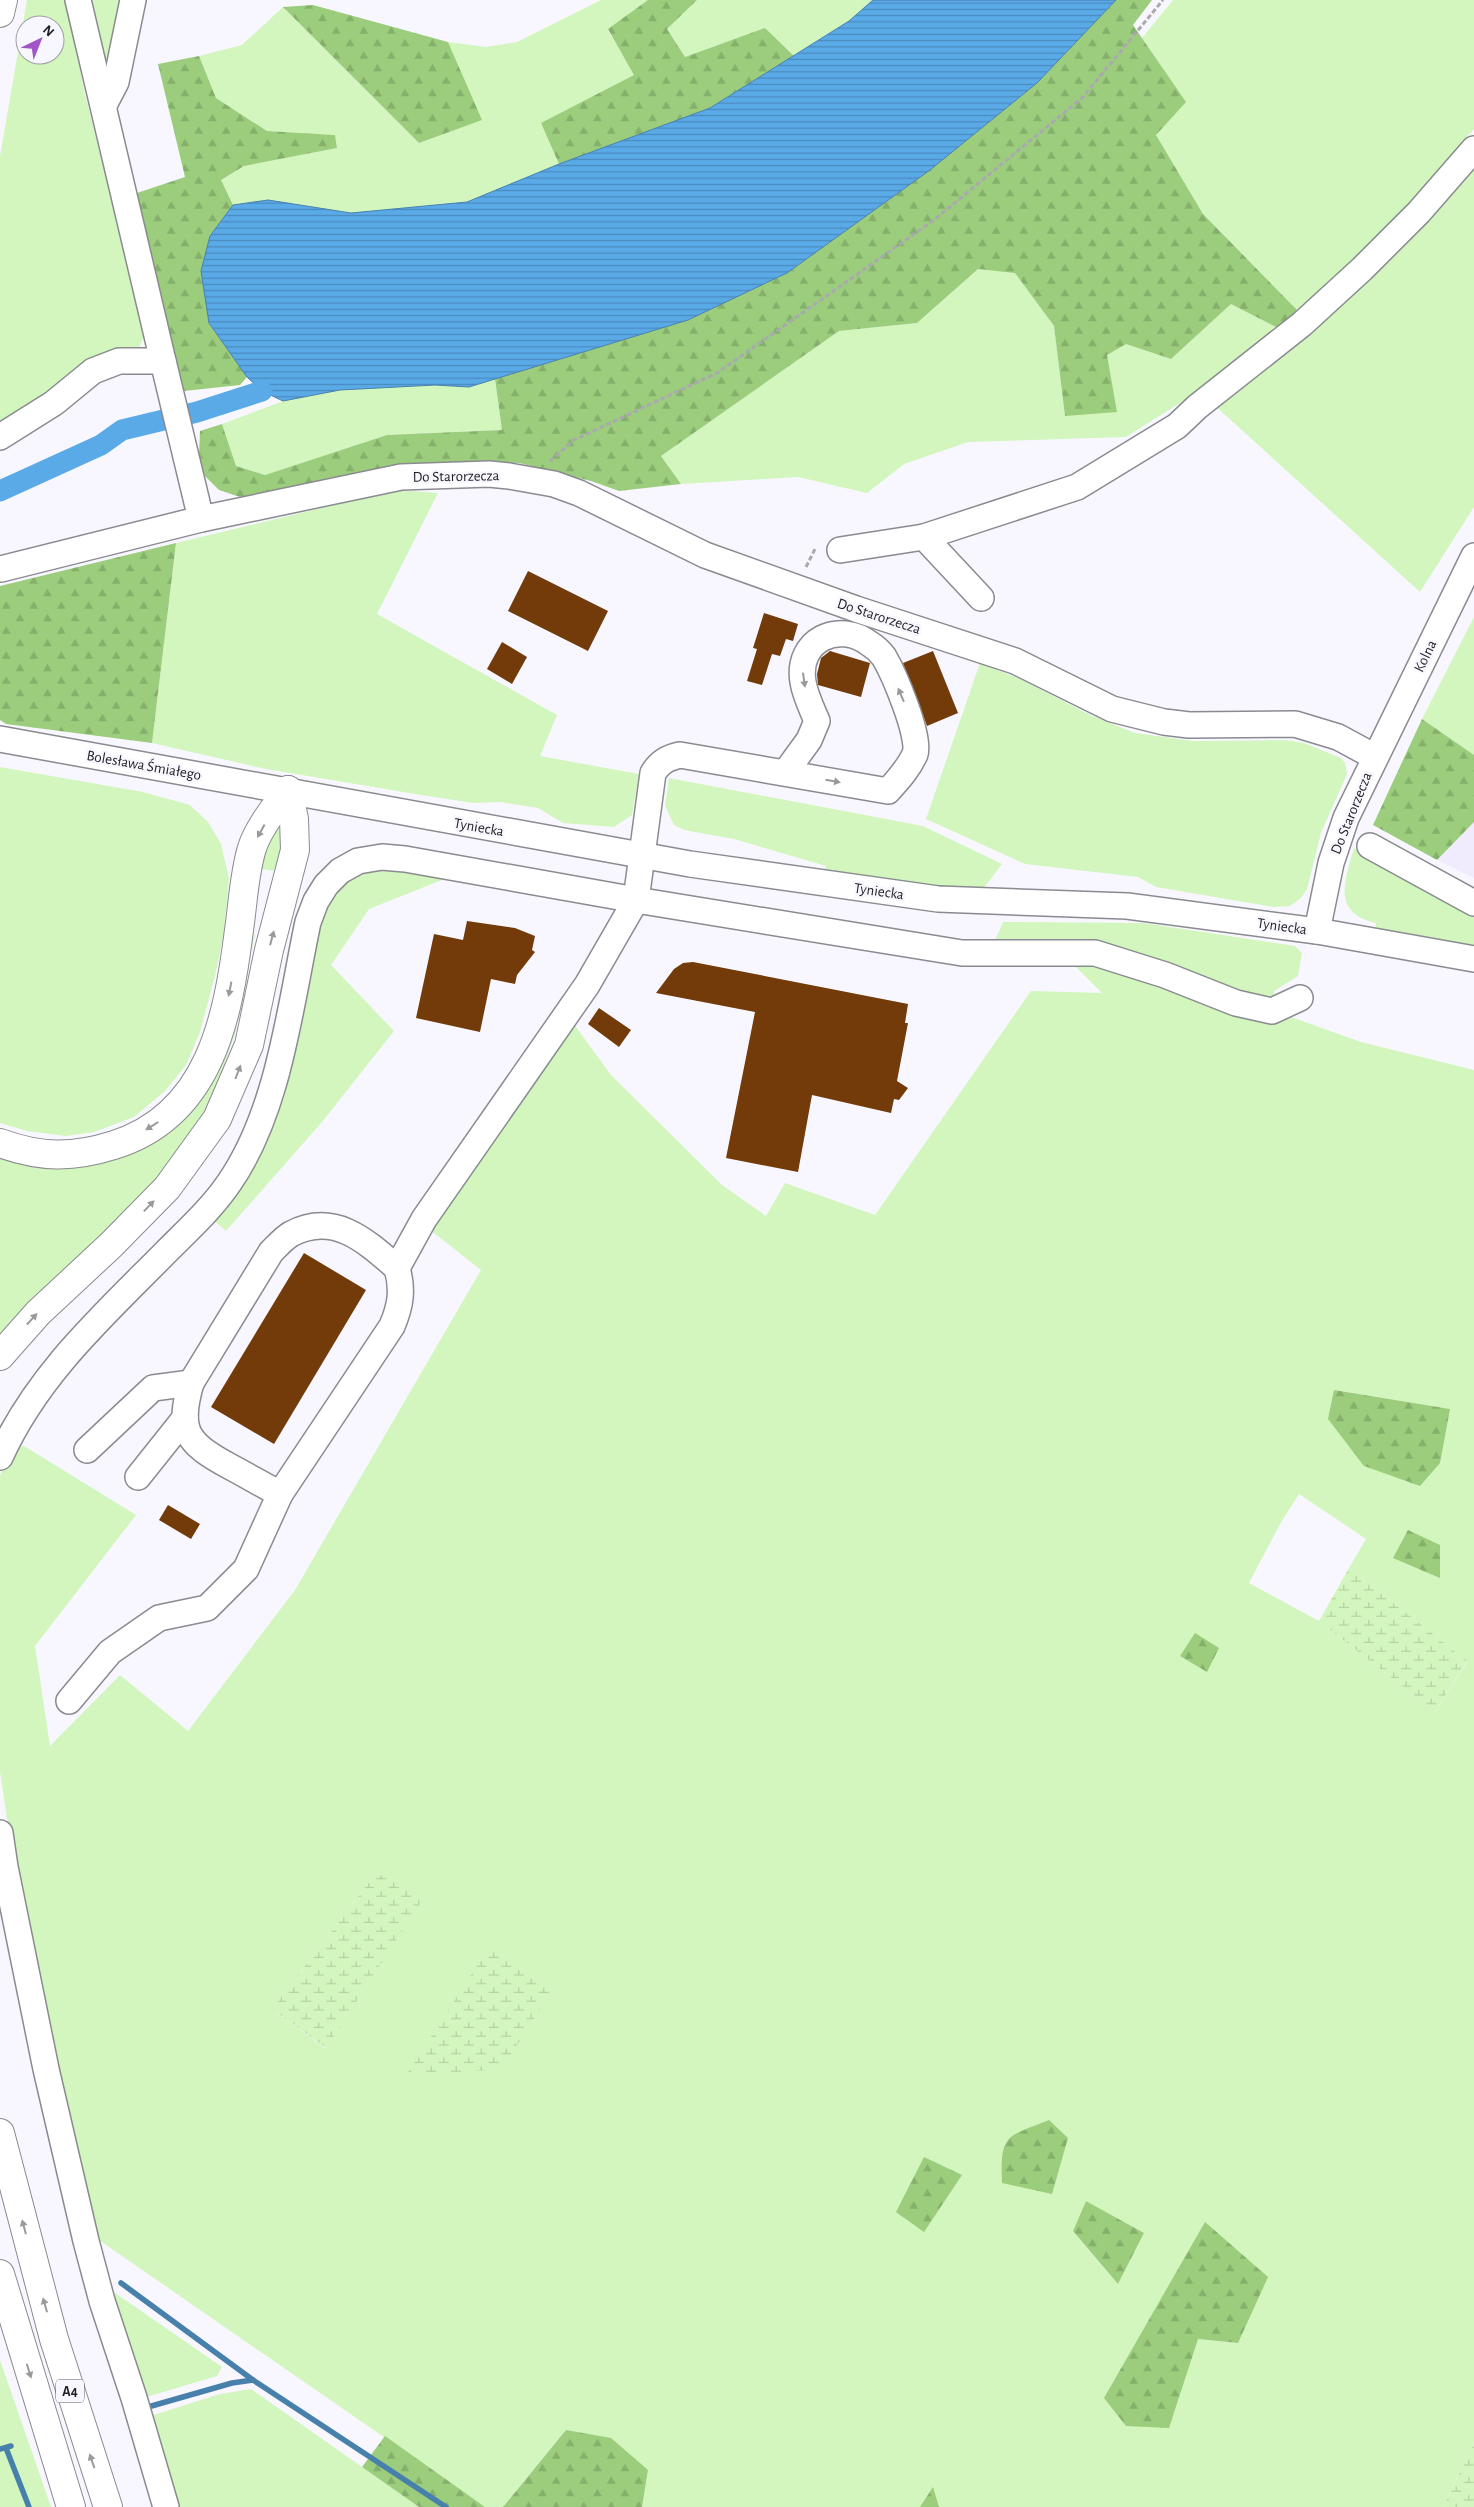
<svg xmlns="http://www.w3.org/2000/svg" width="1474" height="2507" viewBox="0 0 1474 2507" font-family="'Alegreya Sans',sans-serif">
<defs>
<pattern id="forest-firs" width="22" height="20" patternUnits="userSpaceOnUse" patternTransform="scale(1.25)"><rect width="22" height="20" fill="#9bcd7c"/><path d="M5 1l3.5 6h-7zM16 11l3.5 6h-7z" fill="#85b06b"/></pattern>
<pattern id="wetland-marsh" width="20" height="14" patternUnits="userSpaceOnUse" patternTransform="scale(1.25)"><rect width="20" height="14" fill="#d2f6bd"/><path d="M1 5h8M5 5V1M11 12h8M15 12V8" fill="none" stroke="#b4d2a2"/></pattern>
<pattern id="water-rules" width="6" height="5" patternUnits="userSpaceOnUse" patternTransform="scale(1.25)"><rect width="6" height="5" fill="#5aaae8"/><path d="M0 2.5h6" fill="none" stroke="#4a8abc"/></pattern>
</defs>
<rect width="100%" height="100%" fill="#f8f7ff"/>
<path fill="#f0ebfd" d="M1474,822V878L1437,860Z"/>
<g fill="#d2f6bd" fill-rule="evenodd">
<path d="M27,0H66L84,90L145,334L138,350L101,358L65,377L48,393L0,424V156ZM25,25H55V55H25Z"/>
<path d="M88,0H126L108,74Z"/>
<path d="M601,0H648L608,30L635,75L541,123L559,164L467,202L351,213L268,200L233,205L221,180L244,166L337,148L335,135L267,131L216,98L199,56L242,45L283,7L419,143L481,120L448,42L486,47L517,42Z"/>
<path d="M697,0H873L849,21L794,56L765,28L685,57L667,29Z"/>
<path d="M1173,0H1474V129L1355,263L1297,310L1203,214L1156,135L1185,101L1142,38Z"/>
<path d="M1474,170V507L1420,592L1213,404C1268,373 1314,332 1359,288C1400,250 1437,212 1474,170Z"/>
<path d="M978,269L1015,272L1054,326L1065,416L1107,354L1126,344L1171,359L1231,304L1278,328L1202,389L1126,437L968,442L904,464L867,493L798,477L681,484L661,456L839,331L917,323Z"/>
<path d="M495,379L502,430L387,435L265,475L236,466L222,424L283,401L340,390L435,385L469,387Z"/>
<path d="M397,490L438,493L377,614L557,715L540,756L639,774L632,815L614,827L563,823L538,808L500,802L473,803L415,794L266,769L152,743L176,543Z"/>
<path d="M1474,617V755L1422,719Z"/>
<path d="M980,663L1020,679L1092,716L1135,733L1193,741L1285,740L1304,743L1341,758L1345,763L1347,774L1321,833L1307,889L1301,898L1290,906L1273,907L1156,887L1138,877L1025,864L926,819Z"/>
<path d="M0,767L143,792L190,805L208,822L221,844L229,878L224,932L215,976L200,1032L186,1065L165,1091L134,1117L94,1132L66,1136L27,1131L0,1123Z"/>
<path d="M669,778L923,826L1002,864L983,889L910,883L824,871L826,866L734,839L684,830L674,825L665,806Z"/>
<path d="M279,829C289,839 279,858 275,871L261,869C264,857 266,833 279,829Z"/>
<path d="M1354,848L1474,912V946L1376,929V923C1331,913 1345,880 1354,848Z"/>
<path d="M377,865L462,872L369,909L331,965L394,1031L322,1122L226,1231L211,1218L244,1174L317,916L344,877Z"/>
<path d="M1003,922L1143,923L1295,946L1302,953L1298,976L1274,991L1277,1012L1361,1042L1474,1070V2443L1443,2507H642L648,2470L566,2430L503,2507H485L96,2238L90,2203L42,1999L12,1852L0,1772V1476L8,1450L24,1446L136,1515L35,1646L50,1746L120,1675L188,1731L295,1590L481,1270L429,1229L573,1023L611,1075L722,1185L766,1216L785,1183L875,1215L1031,991L1102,993L1064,955L993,945ZM1334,1390L1449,1409L1440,1463ZM1299,1494L1366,1539L1349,1568L1467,1662L1435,1712L1319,1621L1249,1583L1280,1524ZM376,1873L326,2048H325L272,2009ZM1086,2201L1144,2233L1118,2284L1073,2231ZM1205,2222L1238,2343L1198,2339L1187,2368Z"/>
<path d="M255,933L235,1034L208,1109L177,1155L138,1202L80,1254L0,1336V1152L169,1129L247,945Z"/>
<path d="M108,2288L222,2367L217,2376L143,2398Z"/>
<path d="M0,2360L51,2507H0Z"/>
<path d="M251,2389L419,2507H179L147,2417L220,2394Z"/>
</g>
<g fill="url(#forest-firs)">
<path d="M648,0H697L667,29L685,57L765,28L794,56L710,108L559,164L541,123L634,75L608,29Z"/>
<path d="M1116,0H1152L1133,25L1186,102L1156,135L1203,214L1297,310L1278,328L1231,304L1171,359L1126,344L1107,355L1117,412L1065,416L1054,326L1015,273L978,269L917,323L839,331L661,456L681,484L619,491L591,481L519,463L465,462L398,470L252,501L219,490L205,476L199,456L200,431L222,424L236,466L265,475L387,435L502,430L495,379L688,320L787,273L930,170L1037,83Z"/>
<path d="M313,5L448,42L482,120L419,143L283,7Z"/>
<path d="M199,56L216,98L267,131L335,135L337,148L244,166L221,180L233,205L210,236L209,323L247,377L240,385L184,391L137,193L185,177L158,64Z"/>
<path d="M176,543L152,743L6,724L0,720V586Z"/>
<path d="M1422,719L1474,755V822L1437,860L1373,825Z"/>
<path d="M1334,1390L1450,1409L1440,1463L1420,1486L1364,1466L1328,1419Z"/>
<path d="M1408,1530L1440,1545V1578L1393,1558Z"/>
<path d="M1195,1633L1219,1648L1207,1672L1180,1656Z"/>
<path d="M1049,2120L1068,2138L1052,2194L1002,2183C1000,2133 1007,2137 1049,2120Z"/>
<path d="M924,2157L962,2175L924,2232L896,2212Z"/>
<path d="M1086,2201L1144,2233L1118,2284L1073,2231Z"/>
<path d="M1205,2222L1268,2277L1238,2343L1198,2339L1169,2428L1126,2426L1104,2398Z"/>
<path d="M566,2430L611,2438L648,2470L642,2507H503Z"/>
<path d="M385,2436L485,2507H419L362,2467Z"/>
<path d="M933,2487L939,2507H920Z"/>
</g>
<g fill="url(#wetland-marsh)">
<path d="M1349,1568L1467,1661L1435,1712L1319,1621Z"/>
<path d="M376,1873L425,1896L326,2048L272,2009Z"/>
<path d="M492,1942L552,1991L501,2070L407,2074Z"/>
<path d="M1474,2443V2507H1443Z"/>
</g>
<path fill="url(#water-rules)" stroke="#4880ac" d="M873,0H1116L1037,83L930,170L787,273L688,320L469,387L435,385L340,390L283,401L262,391L247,377L209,323L201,271L210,236L233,205L268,200L351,213L467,202L559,164L710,108L849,21Z"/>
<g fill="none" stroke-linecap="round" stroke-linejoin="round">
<g stroke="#4880ac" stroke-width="5.5">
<path d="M121,2283L253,2380L446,2507"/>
<path d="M148,2407L232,2383L253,2380"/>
<path d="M6,2448L29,2507"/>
<path d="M0,2449L11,2446"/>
</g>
<path stroke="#5aaae8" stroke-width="21" d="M0,491L101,445L122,430L197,412L262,391"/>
</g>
<g fill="#723b09">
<path d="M528,571L608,611L588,651L508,611Z"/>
<path d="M764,613L798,624L793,641L786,639L780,656L772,654L762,685L747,681L757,649L753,648Z"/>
<path d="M502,642L527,657L512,684L487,669Z"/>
<path d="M830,651L870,663L861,697L818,685L817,674L821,658Z"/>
<path d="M933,651L958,713L927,726L903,663Z"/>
<path d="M467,921L515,928L535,936L532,950L535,952L517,975L515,984L491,979L480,1032L416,1018L434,934L463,940Z"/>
<path d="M693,962L908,1004L905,1023H908L897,1081L908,1088L899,1100L894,1099L891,1113L812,1095L798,1172L726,1158L755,1012L656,993L674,969L683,963Z"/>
<path d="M599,1008L631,1030L619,1047L588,1024Z"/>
<path d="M304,1253L366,1290L274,1444L211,1407Z"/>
<path d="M168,1505L200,1524L191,1539L159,1520Z"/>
</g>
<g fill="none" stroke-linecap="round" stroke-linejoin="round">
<defs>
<g id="minor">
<path d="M78,0L163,361"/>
<path d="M104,105L116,82L133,0"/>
<path d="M0,437L54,403L93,371L119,361H163L201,519"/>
<path d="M924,537L981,598"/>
<path d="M840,550L924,537L1077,487L1177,426L1197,407L1302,324L1362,269L1419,212L1474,149"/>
<path d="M1,569L201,519L401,477L489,474L509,476L554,484L579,493L705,555L856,609L1015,661L1112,709L1164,722L1189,725L1295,724L1338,737L1375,757"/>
<path d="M0,739L690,864L938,899L1127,906L1317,931L1474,959"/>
<path d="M1370,846L1474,903"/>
<path d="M1317,931L1331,863L1346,818L1474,556"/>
<path d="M397,1268C366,1241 334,1211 291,1234C284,1238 277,1246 271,1252L191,1383C177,1431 187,1443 229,1466C246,1475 263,1485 280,1494L392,1326C401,1305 403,1289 397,1268L424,1219L587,985L636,900L653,773C660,762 667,758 680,755L888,791C898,780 909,768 915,754C921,737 894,674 884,657C881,653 875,647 870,644C839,620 796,640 803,682C805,695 812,709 817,721L809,740L785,773"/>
<path d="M87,1450L153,1388L191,1383"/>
<path d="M0,1457C38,1373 105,1314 168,1250C189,1229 212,1208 229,1183C279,1111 290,1007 308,922L316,901L326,885L340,871L358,861L382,857L405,859L636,900L962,953H1095L1165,975L1236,1003L1272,1011L1300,998"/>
<path d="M138,1477L185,1418"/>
<path d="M69,1701L110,1652L159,1618L207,1608L246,1569L280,1494"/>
<path d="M0,1833L5,1867L46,2069L86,2241L102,2301L134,2398L166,2507"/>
</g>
<g id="highway">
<path d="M0,13L3,0"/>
<path d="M0,1143C41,1158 73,1158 114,1145C210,1115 228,1018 239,930C243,903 244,874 252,848C259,827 275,808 288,790"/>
<path d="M0,1356L38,1313L111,1245L167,1188L217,1119L249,1045L269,950L295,850L294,819L288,790"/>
<path d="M0,2133L54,2339L108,2507"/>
<path d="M0,2274L71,2507"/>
</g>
</defs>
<use href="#minor" stroke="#8a8a91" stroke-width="28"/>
<use href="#highway" stroke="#8a8a91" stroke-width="30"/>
<g stroke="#aaa9af" stroke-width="3" stroke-dasharray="5 2.5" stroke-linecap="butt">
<path d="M550,461L574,440L717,373L934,220L1083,97L1163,0"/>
<path d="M806,567L815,549"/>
</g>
<use href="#minor" stroke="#fff" stroke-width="25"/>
<use href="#highway" stroke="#fff" stroke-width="28"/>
</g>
<defs><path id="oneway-solid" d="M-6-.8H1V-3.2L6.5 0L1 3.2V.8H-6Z" transform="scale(1.25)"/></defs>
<g fill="#9a9a9b">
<use href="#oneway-solid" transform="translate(804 680) rotate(82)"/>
<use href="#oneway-solid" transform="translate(901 695) rotate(-113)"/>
<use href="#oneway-solid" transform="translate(833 781) rotate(10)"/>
<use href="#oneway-solid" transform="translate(261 831) rotate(119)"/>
<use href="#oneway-solid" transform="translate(272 938) rotate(-75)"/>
<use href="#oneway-solid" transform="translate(230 989) rotate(101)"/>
<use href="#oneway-solid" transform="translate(238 1072) rotate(-69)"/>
<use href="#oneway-solid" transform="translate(152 1126) rotate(148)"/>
<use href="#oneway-solid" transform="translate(149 1206) rotate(-46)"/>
<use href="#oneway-solid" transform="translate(32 1319) rotate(-47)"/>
<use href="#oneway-solid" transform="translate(24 2227) rotate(-105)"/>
<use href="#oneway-solid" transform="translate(45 2305) rotate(-106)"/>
<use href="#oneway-solid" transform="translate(29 2371) rotate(73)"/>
<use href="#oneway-solid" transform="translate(92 2461) rotate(-109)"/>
</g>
<g text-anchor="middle" stroke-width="5" stroke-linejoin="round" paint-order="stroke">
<rect fill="#f8f7ff" stroke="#605f64" stroke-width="1" x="56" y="2379.5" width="28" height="23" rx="4"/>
<g font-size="14" font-weight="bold" fill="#1f1e21">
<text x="70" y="2396">A4</text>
</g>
<g font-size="15" fill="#1f1e21" stroke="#f8f7ff">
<text transform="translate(456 476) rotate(-1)" y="5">Do Starorzecza</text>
<text transform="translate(879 616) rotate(18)" y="5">Do Starorzecza</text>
<text transform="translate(1425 656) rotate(-64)" y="5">Kolna</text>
<text transform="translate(144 765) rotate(10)" y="5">Bolesława Śmiałego</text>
<text transform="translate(1351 813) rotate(-68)" y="5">Do Starorzecza</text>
<text transform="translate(479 827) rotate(10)" y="5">Tyniecka</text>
<text transform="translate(879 891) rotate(8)" y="5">Tyniecka</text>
<text transform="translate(1282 926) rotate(8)" y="5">Tyniecka</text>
</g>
</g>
<g transform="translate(40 40) rotate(43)"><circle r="24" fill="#f8f7ff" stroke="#a1a0a6"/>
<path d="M0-4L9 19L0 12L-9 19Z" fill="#a155c7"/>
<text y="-8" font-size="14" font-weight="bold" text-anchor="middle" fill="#1f1e21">N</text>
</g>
</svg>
